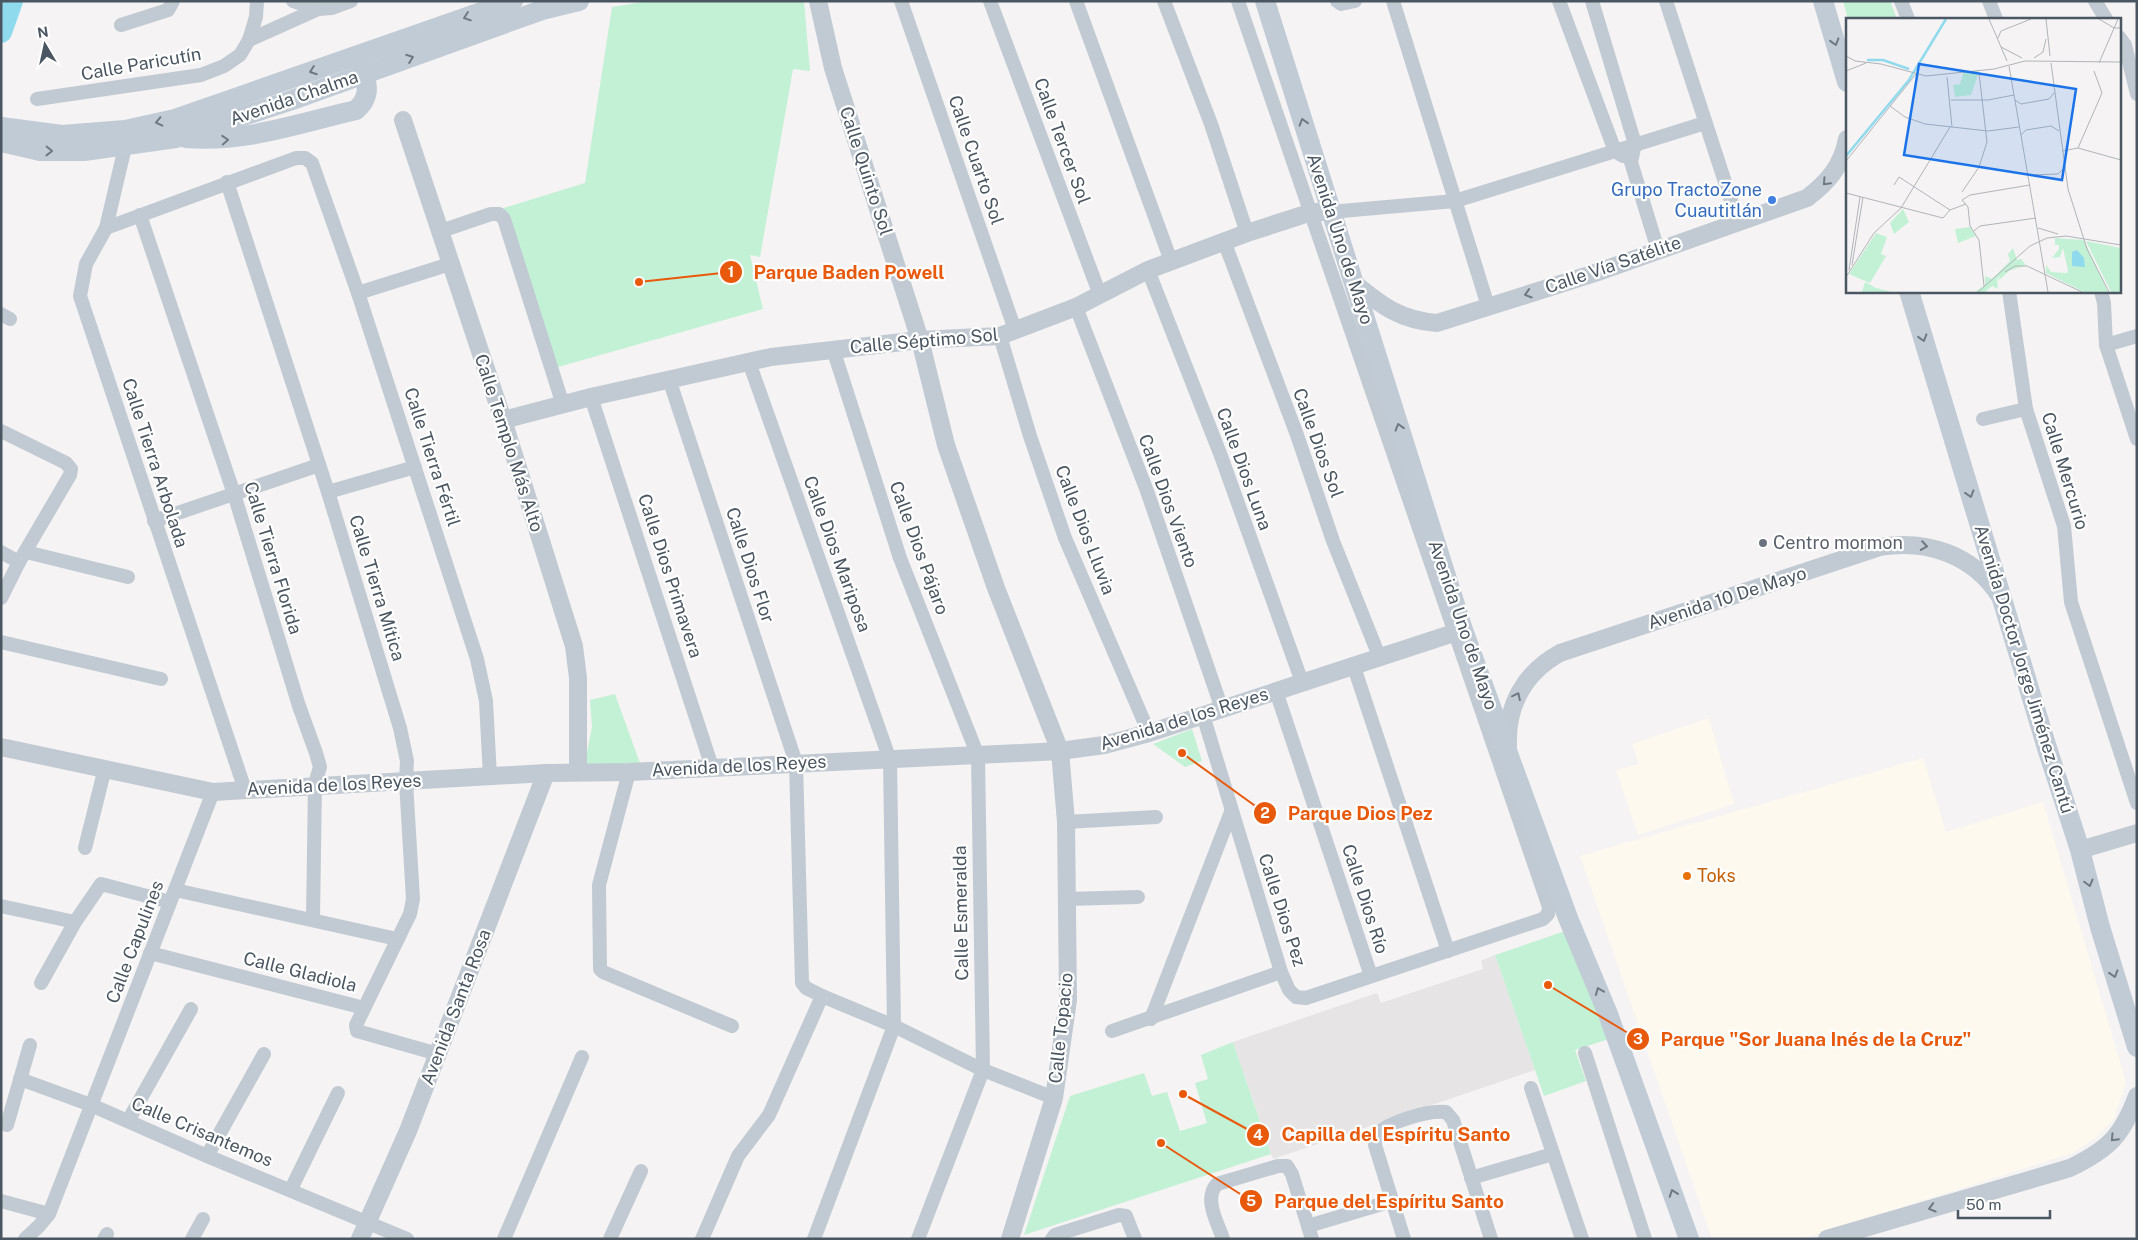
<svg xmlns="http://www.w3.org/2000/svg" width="2138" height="1240" viewBox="0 0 2138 1240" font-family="'Public Sans',sans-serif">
<rect width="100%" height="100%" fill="#f5f3f3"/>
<g fill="#fdf9ef">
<path d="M1709,718L1734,804L1638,835L1616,770L1639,764L1632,744Z"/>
<path d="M1923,758L1946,832L2043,802L2126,1082L2114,1119L2094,1139L2073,1153L1801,1239H1712L1580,856Z"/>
</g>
<path fill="#e6e4e5" d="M1495,955L1535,1070L1273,1159L1233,1042L1377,993L1381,1003L1483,969L1481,961Z"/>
<g fill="#c3f1d5">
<path d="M649,1H804L810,71L793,69L760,257L750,255L763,309L551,369L497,210L585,183L612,7Z"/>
<path d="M1843,1H1890L1897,19H1848Z"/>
<path d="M615,694L641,766L584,768L592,727L590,700Z"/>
<path d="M1192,729L1202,761L1185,767L1153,744Z"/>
<path d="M1571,929L1609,1039L1575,1050L1586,1081L1544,1096L1495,955Z"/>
<path d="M1233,1042L1271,1154L1024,1235L1070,1096L1144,1073L1152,1096L1167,1092L1180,1131L1207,1123L1195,1083L1208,1079L1201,1055Z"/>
</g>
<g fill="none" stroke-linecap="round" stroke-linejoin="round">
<path stroke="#90daee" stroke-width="22" d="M1,32L12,1"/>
<g stroke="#c1cad2" stroke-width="14">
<path d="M293,1L318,9"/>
<path d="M901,1L1015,330"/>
<path d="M990,1L1100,295"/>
<path d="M1076,1L1171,261"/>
<path d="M1164,1L1211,124L1247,233"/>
<path d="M1337,1L1341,4L1355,1"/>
<path d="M1393,1L1488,306"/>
<path d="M1559,1L1615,151L1623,156"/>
<path d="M1592,1L1635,144L1631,162L1658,250"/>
<path d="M1666,1L1738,222"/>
<path d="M1901,1L1908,19"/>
<path d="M1989,1L1996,19"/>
<path d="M2095,1L2106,19"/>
<path d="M121,25L168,10L173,1"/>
<path d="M2119,37L2125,45L2137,94"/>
<path d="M249,40L256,17L257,1"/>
<path d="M37,99L201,75L224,66L240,55L249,40L318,9L332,8L351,1"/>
<path d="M125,147L106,228L86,264L80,296L245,790"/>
<path d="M227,182L328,492L400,728L407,761L406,782L413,899L410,914L356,1025L357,1031L438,1054"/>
<path d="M1330,212L1455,201L1705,123"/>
<path d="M140,215L234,494L299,706L316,753L320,767L315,784L313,919"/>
<path d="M106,228L296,158H305L312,163L358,293L477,659L486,701L490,777"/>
<path d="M441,231L491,214H499L504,219L563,405"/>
<path d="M1224,241L1297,435L1333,541L1379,656"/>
<path d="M1148,270L1221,456L1302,682"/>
<path d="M2009,291L2026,409L2064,526L2071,602L2137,803"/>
<path d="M2101,291L2104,303L2106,345L2137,439"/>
<path d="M358,293L450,264"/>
<path d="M1076,307L1147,491L1222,709"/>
<path d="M1,314L10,319"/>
<path d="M1000,336L1030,436L1065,538L1149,733"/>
<path d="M2106,345L2137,336"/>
<path d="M833,349L900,558L978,756L983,1070L918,1239"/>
<path d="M749,362L890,760L894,1026L814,1239"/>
<path d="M669,379L796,763L802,983L806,988L822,996L894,1026L983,1070L1054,1098"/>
<path d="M591,397L712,767"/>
<path d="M1983,419L2026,409"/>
<path d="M1,431L66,463L71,469L70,475L19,562L1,598"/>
<path d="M328,492L415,467"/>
<path d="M154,521L319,465"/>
<path d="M1,552L19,562"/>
<path d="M26,552L128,577"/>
<path d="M1,642L161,679"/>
<path d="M1353,664L1448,951"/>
<path d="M1276,691L1371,976"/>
<path d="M1203,715L1281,972L1289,990L1296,997L1306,998L1543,919L1548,914L1549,907L1238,1"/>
<path d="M629,772L599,885L600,969L603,972L732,1026"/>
<path d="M1066,822L1156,817"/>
<path d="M85,848L105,768"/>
<path d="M175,890L397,939"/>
<path d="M1068,899L1138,897"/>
<path d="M1,906L75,922"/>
<path d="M150,953L364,1008"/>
<path d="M41,983L75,922L101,884L170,902"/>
<path d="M1151,1019L1231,812"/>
<path d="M1112,1031L1281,972"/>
<path d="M1585,1053L1645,1239"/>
<path d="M20,1079L91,1105L207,1156L407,1239"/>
<path d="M1531,1088L1582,1239"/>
<path d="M128,1121L191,1009"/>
<path d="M7,1125L30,1045"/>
<path d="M207,1156L264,1054"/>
<path d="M1471,1178L1553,1154"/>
<path d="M291,1189L338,1093"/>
<path d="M1,1201L49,1214"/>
<path d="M1308,1226L1392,1201"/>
<path d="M25,1239L39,1226L49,1214L213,792"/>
<path d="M104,1239L107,1234"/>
<path d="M192,1239L203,1219"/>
<path d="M504,1239L582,1057"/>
<path d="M610,1239L641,1171"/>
<path d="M702,1239L738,1156L769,1115L822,996"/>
<path d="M1052,1239L1055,1235L1119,1215L1126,1216L1135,1239"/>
<path d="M1223,1239C1218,1223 1203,1199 1217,1184L1278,1166H1287L1292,1174L1312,1239"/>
<path d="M1404,1239L1375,1145V1135C1389,1122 1427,1110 1446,1112L1453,1120L1491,1239"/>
</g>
<g stroke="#c1cad2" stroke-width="18">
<path d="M818,1L833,68L920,340L946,445L996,588L1060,751L1066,822L1068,1000L1054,1098L1010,1239"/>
<path d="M403,120L503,420L574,646L578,678V772"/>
<path d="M1354,283C1382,306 1400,320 1437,323L1595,273L1807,198C1828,182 1842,166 1847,139"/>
<path d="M503,420L591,397L771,357L920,340L1000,336L1076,307L1148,270L1247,233L1312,212H1330"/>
<path d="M1,747L213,792L546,773L629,772L1060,751L1104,745L1149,733L1463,630"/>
<path d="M1508,747C1506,706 1524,673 1560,653L1880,547C1927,539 1973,555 1999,595"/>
<path d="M2080,850L2137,833"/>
<path d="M360,1239L408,1131L546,773"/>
<path d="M1827,1239L2070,1168C2109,1149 2122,1136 2137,1096"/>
</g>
<g stroke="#c1cbd6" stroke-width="20">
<path d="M1265,1L1463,630L1568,918L1608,1014L1689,1239"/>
<path d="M1823,1L1847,82"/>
<path d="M1,127L62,135L125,130L175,119L513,1"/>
<path d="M186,138C244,143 300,123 356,110C373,95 367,80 359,62"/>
<path d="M1,142L40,151H84L176,138L292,100L542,10L579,1"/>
<path d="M1909,291L2047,748L2080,850L2100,927L2137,1047"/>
</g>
</g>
<defs><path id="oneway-chevron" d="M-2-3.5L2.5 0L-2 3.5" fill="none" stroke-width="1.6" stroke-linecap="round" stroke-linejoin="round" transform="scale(1.25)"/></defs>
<g stroke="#6e7984">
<use href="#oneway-chevron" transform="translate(467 17) rotate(161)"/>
<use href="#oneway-chevron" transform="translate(1835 42) rotate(73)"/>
<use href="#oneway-chevron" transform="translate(410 58) rotate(-20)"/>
<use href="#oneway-chevron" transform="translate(313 71) rotate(160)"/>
<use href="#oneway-chevron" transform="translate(159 122) rotate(167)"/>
<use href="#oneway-chevron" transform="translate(1303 122) rotate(-107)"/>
<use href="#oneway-chevron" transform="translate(225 140) rotate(-4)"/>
<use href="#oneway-chevron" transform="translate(49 151) rotate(1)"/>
<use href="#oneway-chevron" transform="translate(1923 338) rotate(73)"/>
<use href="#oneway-chevron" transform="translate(1399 427) rotate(-107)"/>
<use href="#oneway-chevron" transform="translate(1970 494) rotate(73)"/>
<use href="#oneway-chevron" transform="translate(2089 883) rotate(75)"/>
<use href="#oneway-chevron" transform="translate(2114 974) rotate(73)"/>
<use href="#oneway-chevron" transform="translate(1599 991) rotate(-112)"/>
<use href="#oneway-chevron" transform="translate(1673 1193) rotate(-110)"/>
</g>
<g stroke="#6e7983">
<use href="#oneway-chevron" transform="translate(1826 182) rotate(133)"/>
<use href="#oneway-chevron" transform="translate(1528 294) rotate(163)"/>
<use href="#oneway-chevron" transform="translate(1924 546) rotate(9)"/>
<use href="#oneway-chevron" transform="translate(1517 696) rotate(-64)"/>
<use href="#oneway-chevron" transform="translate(2114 1138) rotate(133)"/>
<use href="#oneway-chevron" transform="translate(1932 1208) rotate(164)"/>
</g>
<circle fill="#3f7fe0" stroke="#fff" stroke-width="2" cx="1772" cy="200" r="5"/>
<circle fill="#6b7280" stroke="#fff" stroke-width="2" cx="1763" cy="543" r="5"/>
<circle fill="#e8710a" stroke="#fff" stroke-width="2" cx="1687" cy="876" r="5"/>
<g text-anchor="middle" stroke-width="4.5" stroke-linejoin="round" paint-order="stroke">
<g font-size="18" fill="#4a5661" stroke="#fff">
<text transform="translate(141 64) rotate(-10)" y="6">Calle Paricutín</text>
<text transform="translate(294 98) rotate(-19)" y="6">Avenida Chalma</text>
<text transform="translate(1062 141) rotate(70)" y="6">Calle Tercer Sol</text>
<text transform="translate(976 160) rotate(71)" y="6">Calle Cuarto Sol</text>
<text transform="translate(866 171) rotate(72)" y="6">Calle Quinto Sol</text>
<text transform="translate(1340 239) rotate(72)" y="6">Avenida Uno de Mayo</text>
<text transform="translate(1613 265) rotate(-19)" y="6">Calle Vía Satélite</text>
<text transform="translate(924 341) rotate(-5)" y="6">Calle Séptimo Sol</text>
<text transform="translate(509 443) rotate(72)" y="6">Calle Templo Más Alto</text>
<text transform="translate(1318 443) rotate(70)" y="6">Calle Dios Sol</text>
<text transform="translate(432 457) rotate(72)" y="6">Calle Tierra Fértil</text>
<text transform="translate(155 463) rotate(72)" y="6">Calle Tierra Arbolada</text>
<text transform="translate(1244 469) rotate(70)" y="6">Calle Dios Luna</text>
<text transform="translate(2065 471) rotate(73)" y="6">Calle Mercurio</text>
<text transform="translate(1168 501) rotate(70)" y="6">Calle Dios Viento</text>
<text transform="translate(1085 530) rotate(69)" y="6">Calle Dios Lluvia</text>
<text transform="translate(919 548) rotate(70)" y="6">Calle Dios Pájaro</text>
<text transform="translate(837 554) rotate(70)" y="6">Calle Dios Mariposa</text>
<text transform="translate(273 558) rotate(73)" y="6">Calle Tierra Florida</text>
<text transform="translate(750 565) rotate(72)" y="6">Calle Dios Flor</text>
<text transform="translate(670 576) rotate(72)" y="6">Calle Dios Primavera</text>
<text transform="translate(377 588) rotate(73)" y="6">Calle Tierra Mítica</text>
<text transform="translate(1727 598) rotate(-18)" y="6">Avenida 10 De Mayo</text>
<text transform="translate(1463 625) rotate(71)" y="6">Avenida Uno de Mayo</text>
<text transform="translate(2024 669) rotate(73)" y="6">Avenida Doctor Jorge Jiménez Cantú</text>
<text transform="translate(1184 719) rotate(-17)" y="6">Avenida de los Reyes</text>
<text transform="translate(739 766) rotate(-3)" y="6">Avenida de los Reyes</text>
<text transform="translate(334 785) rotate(-3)" y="6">Avenida de los Reyes</text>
<text transform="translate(1365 899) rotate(72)" y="6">Calle Dios Río</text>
<text transform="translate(1282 910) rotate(72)" y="6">Calle Dios Pez</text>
<text transform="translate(961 913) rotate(-91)" y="6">Calle Esmeralda</text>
<text transform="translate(135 942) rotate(-69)" y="6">Calle Capulines</text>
<text transform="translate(300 972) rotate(14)" y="6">Calle Gladiola</text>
<text transform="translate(456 1007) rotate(-69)" y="6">Avenida Santa Rosa</text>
<text transform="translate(1061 1028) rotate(-84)" y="6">Calle Topacio</text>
<text transform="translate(202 1132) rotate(23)" y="6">Calle Crisantemos</text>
</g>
<g font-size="18" fill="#366cbe" stroke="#fff" text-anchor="end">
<text x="1762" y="196">Grupo TractoZone<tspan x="1762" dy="21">Cuautitlán</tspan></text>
</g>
<g font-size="18" fill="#5b616d" stroke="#fff" text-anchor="start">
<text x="1773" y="549">Centro mormon</text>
</g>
<g font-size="18" fill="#c56008" stroke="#fff" text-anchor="start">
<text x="1697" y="882">Toks</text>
</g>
</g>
<g transform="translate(1846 18)">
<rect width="275" height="275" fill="#f5f3f3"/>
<path d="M118,53H132L131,60L125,77L109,79L107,67L114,66ZM57,191L63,204L48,216L44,205ZM124,209L130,218L112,225L109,211ZM30,215L41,219L35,236L40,238L24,265L3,256ZM209,220L238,222L262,274H238L200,255V247L205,254L221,255L222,252L217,230L214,239L206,240L213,231V227H209ZM240,223L275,230V274H265ZM167,230L171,242L175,241L180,247L163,253L152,263L154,258L151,261L152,271L146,268L139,274H129L139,267V258L146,261L164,243L162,236ZM19,264L30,270L46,274H16Z" fill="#c3f1d5"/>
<path d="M231,232L238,240L239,249L226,248V234Z" fill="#90daee"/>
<path fill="none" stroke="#90daee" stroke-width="2.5" d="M21,42H37L63,51M0,138L63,62L100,1"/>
<path fill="none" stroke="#b1b4b9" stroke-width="1" d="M143,1L161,43M200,1L204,38M253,1L268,10H275M152,20L155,13L185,1M155,29L176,40M0,38L9,43L35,46L80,58L148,51L179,43L275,44M188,40L197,34L200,21M205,45L222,171L241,231L263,274M253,45L272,1M163,48L202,274M0,53L20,45M101,59L106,109M105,82H142L168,77M169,82L175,86L203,81L208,75M44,88L59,99M59,99L79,106L142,113L173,109M175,117L180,112L205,108L213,113M232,130L256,75L248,53M216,133L232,130L275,142M0,143L70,56M183,157L212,156L218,150M48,167L53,159L104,192M116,174L133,149L141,124L133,55M0,175L97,200L104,192M104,192L120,186M192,210L212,216M128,213L134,208L190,200M6,247L17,179M3,252L14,179M159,254L169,248H181L236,274M0,259L28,215L55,190L104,109M138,268L133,222L124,208L122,189L116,182L124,177L184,167M132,274L184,228L201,220L220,218L275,227"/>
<path fill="#1a73e8" fill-opacity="0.15" stroke="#1a73e8" stroke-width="2.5" d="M73,46L230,71L216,162L58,137Z"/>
<rect width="275" height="275" fill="none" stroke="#4a5661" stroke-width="2.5"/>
</g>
<path fill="none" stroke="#e8590c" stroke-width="2" d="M639 282L731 272M1182 753L1265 813M1548 985L1638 1039M1183 1094L1258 1135M1161 1143L1251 1201"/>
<g fill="#e8590c" stroke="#fff" stroke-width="2">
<circle cx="639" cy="282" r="5"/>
<circle cx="1182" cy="753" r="5"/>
<circle cx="1548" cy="985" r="5"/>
<circle cx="1183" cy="1094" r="5"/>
<circle cx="1161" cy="1143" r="5"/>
<circle cx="731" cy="272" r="12"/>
<circle cx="1265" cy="813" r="12"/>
<circle cx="1638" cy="1039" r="12"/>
<circle cx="1258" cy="1135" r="12"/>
<circle cx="1251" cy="1201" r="12"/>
</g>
<g font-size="15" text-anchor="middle" font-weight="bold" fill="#fff">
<text x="731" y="277">1</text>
<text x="1265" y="818">2</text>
<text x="1638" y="1044">3</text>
<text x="1258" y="1140">4</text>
<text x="1251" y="1206">5</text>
</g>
<g font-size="19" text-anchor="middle" font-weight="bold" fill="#e8590c" stroke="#fff" stroke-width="4.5" stroke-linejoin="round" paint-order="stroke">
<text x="849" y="279">Parque Baden Powell</text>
<text x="1360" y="820">Parque Dios Pez</text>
<text x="1816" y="1046">Parque "Sor Juana Inés de la Cruz"</text>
<text x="1396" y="1141">Capilla del Espíritu Santo</text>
<text x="1389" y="1208">Parque del Espíritu Santo</text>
</g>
<rect width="2138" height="1240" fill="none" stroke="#4a5661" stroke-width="5"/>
<g transform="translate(45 45) rotate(351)" stroke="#ffffff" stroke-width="4" paint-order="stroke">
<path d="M0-4L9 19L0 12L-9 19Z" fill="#4a5661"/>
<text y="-8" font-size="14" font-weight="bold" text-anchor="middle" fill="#4a5661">N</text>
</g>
<path d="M1958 1210v8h92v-8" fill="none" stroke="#4a5661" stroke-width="2.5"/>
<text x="1966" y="1210" font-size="15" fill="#4a5661" stroke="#ffffff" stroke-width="4" paint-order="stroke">50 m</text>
</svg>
